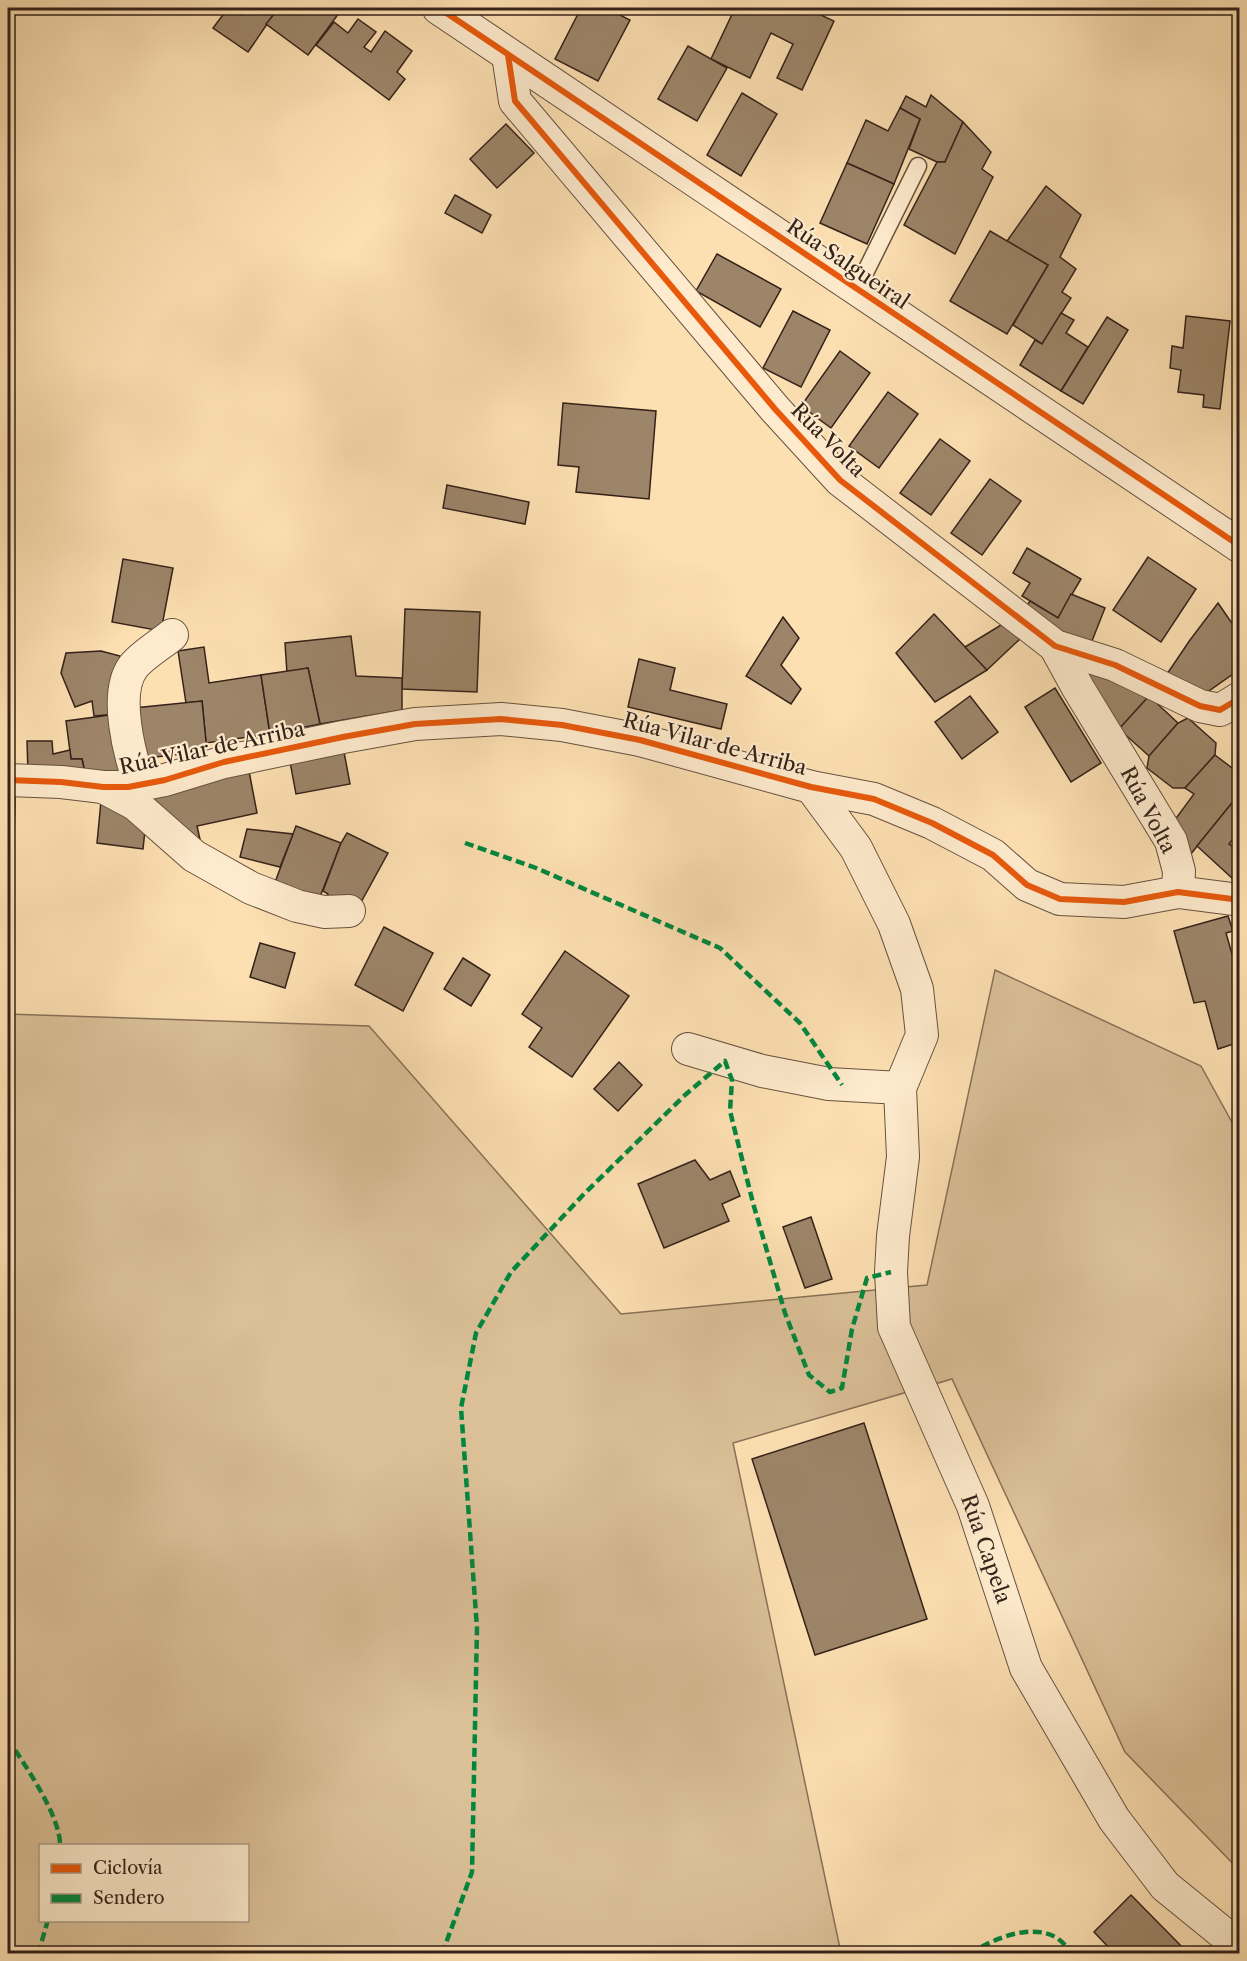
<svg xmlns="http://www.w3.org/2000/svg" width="1247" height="1961" viewBox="0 0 1247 1961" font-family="'Libre Caslon Text',serif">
<rect width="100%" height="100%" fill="#fde0b2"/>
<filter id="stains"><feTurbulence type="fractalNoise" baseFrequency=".00333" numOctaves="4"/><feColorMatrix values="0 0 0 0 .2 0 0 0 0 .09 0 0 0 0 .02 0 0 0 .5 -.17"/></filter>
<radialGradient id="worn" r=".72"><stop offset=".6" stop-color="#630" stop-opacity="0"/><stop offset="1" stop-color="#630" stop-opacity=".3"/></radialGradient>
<path fill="#dbc098" stroke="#887159" stroke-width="1.5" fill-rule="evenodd" d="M995,970L1201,1066L1240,1137L1239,1870L1125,1752L952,1379L733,1443L841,1953L8,1954V1014L369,1026L621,1314L927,1285ZM40,1846H248V1920H40Z"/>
<g fill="#9d8569" stroke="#34221a" stroke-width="1.5">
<path d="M228,8H231L241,15L246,8H266L274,14L248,52L213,28Z"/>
<path d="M279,8H340L342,9L308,55L266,24Z"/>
<path d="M581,8H606L630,20L598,81L555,59Z"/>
<path d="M735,8H806L834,21L802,90L777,78L793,44L771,33L750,78L711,59Z"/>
<path d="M358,19L376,32L364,47L371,52L385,31L412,51L397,72L405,79L389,100L316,45L334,22L348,33Z"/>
<path d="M688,46L727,68L697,121L658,99Z"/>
<path d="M742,93L777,114L741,176L707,155Z"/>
<path d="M931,95L963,122L945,162H937L909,149L920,119L900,108L906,96L926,107Z"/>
<path d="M900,108L920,119L894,184L847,163L866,120L888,131Z"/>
<path d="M963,122L991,152L982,169L993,177L955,254L904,225L937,162H945Z"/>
<path d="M506,124L534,153L497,188L470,159Z"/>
<path d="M847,163L894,184L867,244L820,223Z"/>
<path d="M1046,186L1081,215L1060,257L1076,269L1062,292L1071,298L1042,344L1013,325L1048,265L1007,241Z"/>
<path d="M455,195L491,215L482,233L445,213Z"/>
<path d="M990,231L1048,265L1007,334L950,301Z"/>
<path d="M717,254L781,289L760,327L696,291Z"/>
<path d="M793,311L830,330L801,387L763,368Z"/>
<path d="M1061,313L1074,320L1066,333L1088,347L1061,391L1020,365L1035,340L1042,344Z"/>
<path d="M1186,316L1230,321L1220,409L1203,407L1204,395L1178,392L1181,370L1170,368L1172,346L1183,348Z"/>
<path d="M1107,317L1128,330L1083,404L1061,391Z"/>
<path d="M840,351L870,373L831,428L801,406Z"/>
<path d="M888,392L918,414L879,468L849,446Z"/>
<path d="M563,403L656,411L649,499L576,492L579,467L558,465Z"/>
<path d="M940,439L970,461L931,515L900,493Z"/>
<path d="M990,479L1021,501L982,555L951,533Z"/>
<path d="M447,485L529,502L525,524L443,508Z"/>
<path d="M1027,548L1081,579L1058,618L1022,596L1030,583L1013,573Z"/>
<path d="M1148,557L1196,589L1161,642L1113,610Z"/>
<path d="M123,559L173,568L161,631L112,622Z"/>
<path d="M1071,594L1105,608L1090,646L1023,611L1030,601L1058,618Z"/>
<path d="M1218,603L1240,635V669L1203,695L1167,674L1190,640Z"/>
<path d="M405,609L480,612L477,692L402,689Z"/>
<path d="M934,614L987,670L935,702L896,653Z"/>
<path d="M783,617L799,638L781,665L801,689L791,704L746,676Z"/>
<path d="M1006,622L1022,637L987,670L965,647Z"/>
<path d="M351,636L356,676L402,678V710L320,724L308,668L287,673L285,643Z"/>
<path d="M204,647L209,683L261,675L270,734L206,743L202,701L186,703L178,651Z"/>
<path d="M101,651L120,656L117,714L94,716L92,701L75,707L61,673L66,653Z"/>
<path d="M639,659L675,668L670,690L727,704L721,729L628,707Z"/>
<path d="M1088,663L1149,696L1119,729L1078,675Z"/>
<path d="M308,668L320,724L270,734L261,675Z"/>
<path d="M1055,688L1101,763L1071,782L1025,707Z"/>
<path d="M970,696L998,732L962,759L935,722Z"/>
<path d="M1149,696L1178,723L1149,756L1119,729Z"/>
<path d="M202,701L207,751L139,759L134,708Z"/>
<path d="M117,714L127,777L85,773L82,759H71L66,721Z"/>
<path d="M1188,718L1216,743L1215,755L1185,788H1173L1147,768L1149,756L1178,723Z"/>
<path d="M27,741H52L53,754L70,750L71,759H82L85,773L28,772Z"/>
<path d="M344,752L350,784L296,794L290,762Z"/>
<path d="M1215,755L1240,774V793L1190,855L1174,821L1194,794L1185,788Z"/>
<path d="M248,766L257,813L197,826L203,853L144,794Z"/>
<path d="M1240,793V833L1238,832L1229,844L1240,851V879L1232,878L1197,846Z"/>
<path d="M8,797H15L14,840H8Z"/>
<path d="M101,801L146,821L143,849L97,843Z"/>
<path d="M296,826L341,843L318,902L274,885Z"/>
<path d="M247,829L293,834L280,867L240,857Z"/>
<path d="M347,833L388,853L360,904H324L328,894L323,891L341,843Z"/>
<path d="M1228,916L1233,931L1226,933L1240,982V1042L1218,1049L1205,1001L1194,1003L1174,931Z"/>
<path d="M384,927L433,953L403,1011L355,985Z"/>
<path d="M260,943L295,953L285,988L250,977Z"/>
<path d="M565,951L629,996L572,1077L529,1047L542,1028L522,1014Z"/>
<path d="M463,958L490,975L471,1006L444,989Z"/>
<path d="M619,1062L642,1085L618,1111L594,1089Z"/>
<path d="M695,1160L710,1180L730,1171L740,1196L722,1204L729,1221L664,1248L638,1184Z"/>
<path d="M811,1217L832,1279L805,1288L783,1227Z"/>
<path d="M864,1423L927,1619L815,1655L752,1459Z"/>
<path d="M1131,1895L1189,1954H1115L1094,1932Z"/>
</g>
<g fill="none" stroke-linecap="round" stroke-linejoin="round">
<defs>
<path id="service" d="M857,289L918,166"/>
<g id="minor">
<path d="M508,55L515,101L775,409L840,480L1055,646L1115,665L1200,706L1220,710L1240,698"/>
<path d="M1055,646L1078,688L1171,841L1179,871L1178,892"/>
<path d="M8,780L61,782L103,787H128L165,780L224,762L343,737L415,724L501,719L562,725L640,740L811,787L874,799L932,823L993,855L1027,885L1060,899L1124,902L1178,892L1240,900"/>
<path d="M140,785C130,756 113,694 133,667C141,656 161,644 172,635"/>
<path d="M103,787L135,804L194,856L251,888L297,906L324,912L349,911"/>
<path d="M688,1049L762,1071L829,1084L900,1088L922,1035L917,989L894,924L856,848L811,787"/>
<path d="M900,1088L903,1157L893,1236L891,1272L894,1327L973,1506L1026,1668L1114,1819L1165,1886L1240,1947"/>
</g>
<path id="tertiary" d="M439,8L1240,546"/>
</defs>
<use href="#service" stroke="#665240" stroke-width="19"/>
<use href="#minor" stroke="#665240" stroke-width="34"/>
<use href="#tertiary" stroke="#665240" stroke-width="35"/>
<use href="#service" stroke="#feebcd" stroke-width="16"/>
<use href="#minor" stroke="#feebcd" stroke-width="32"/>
<use href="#tertiary" stroke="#feebcd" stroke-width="33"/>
<g stroke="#00873e" stroke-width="4.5" stroke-dasharray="9 4.5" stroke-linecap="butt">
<path d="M465,843L536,868L720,948L800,1023L842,1085"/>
<path d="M8,1739C24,1764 61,1816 60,1846"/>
<path d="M38,1954L48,1920"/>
<path d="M442,1954L472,1872L477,1628L461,1408L476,1333L511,1272L583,1195L685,1095L725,1061L732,1080L730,1111L753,1203L785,1313L809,1375L830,1392L842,1388L852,1329L867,1278L891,1272"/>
<path d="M970,1954C998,1935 1051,1915 1071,1954"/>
</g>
<defs>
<g id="cycleway">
<path d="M439,8L1240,546"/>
<path d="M508,55L515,101L775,409L840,480L1055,646L1115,665L1200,706L1220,710L1240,698"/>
<path d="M8,780L61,782L103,787H128L165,780L224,762L343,737L415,724L501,719L562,725L640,740L811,787L874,799L932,823L993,855L1027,885L1060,899L1124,902L1178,892L1240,900"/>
</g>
</defs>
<use href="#cycleway" stroke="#feebcd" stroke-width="10"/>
<use href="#cycleway" stroke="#e8590c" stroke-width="6"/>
</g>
<g text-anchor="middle" stroke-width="4.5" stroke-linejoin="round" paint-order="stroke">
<g font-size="21" fill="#34221a" stroke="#feebcd">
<text transform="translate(848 264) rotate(34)" y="7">Rúa Salgueiral</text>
<text transform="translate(828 440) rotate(45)" y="7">Rúa Volta</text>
<text transform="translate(715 744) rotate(15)" y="7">Rúa Vilar de Arriba</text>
<text transform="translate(212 748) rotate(-12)" y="7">Rúa Vilar de Arriba</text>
<text transform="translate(1148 810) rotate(62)" y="7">Rúa Volta</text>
<text transform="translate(986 1549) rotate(71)" y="7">Rúa Capela</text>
</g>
</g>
<rect width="1247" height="1961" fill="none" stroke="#fde0b2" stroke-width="30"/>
<rect x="9" y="9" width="1229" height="1943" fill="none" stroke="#34221a" stroke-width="3"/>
<rect x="15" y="15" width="1217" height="1931" fill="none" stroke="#34221a" stroke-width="1.5"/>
<rect x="39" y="1844" width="210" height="78" fill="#feebcd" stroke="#ad9b85" stroke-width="1.5"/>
<rect x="51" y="1864" width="30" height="9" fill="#e8590c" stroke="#ad9b85" stroke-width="1.5"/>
<text x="93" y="1874" font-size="18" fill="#34221a">Ciclovía</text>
<rect x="51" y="1894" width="30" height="9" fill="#00873e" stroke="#ad9b85" stroke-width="1.5"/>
<text x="93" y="1904" font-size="18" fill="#34221a">Sendero</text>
<rect width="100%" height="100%" filter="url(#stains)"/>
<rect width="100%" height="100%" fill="url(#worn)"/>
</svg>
